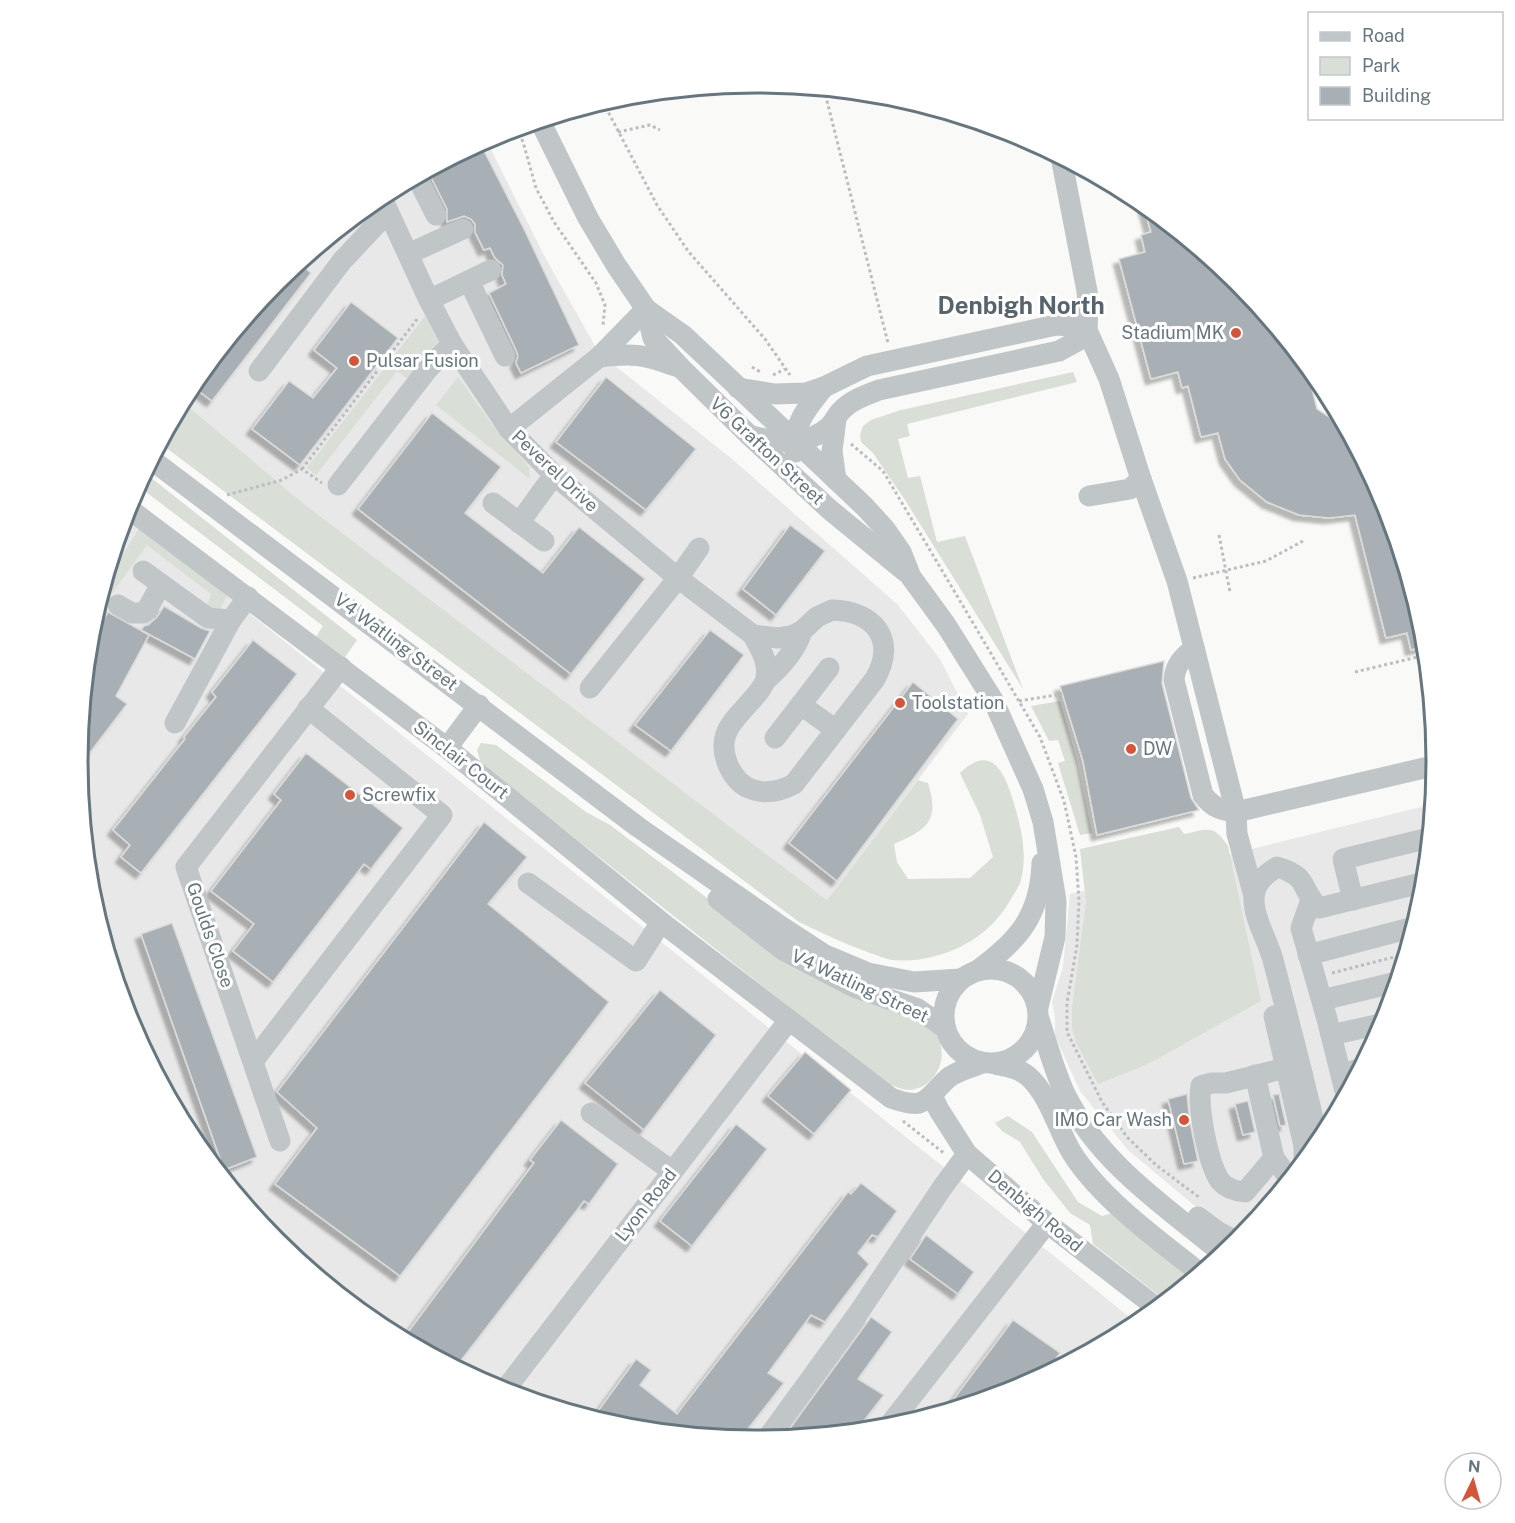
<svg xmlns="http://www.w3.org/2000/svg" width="1515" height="1523" viewBox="0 0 1515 1523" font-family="'Public Sans',sans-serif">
<defs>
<filter id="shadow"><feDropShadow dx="-5.5" dy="5.5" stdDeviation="1.5" flood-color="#0004"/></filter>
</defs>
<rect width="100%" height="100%" fill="#f9f9f7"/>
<g fill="#e7e8e7">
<path d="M486,140L547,261L599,353L732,459L897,604L940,659L968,714L827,900L304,504L183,402L193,384L277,281L380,196Z"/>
<path d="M126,515L976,1193L1138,1324L1017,1389L890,1428L757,1441L625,1428L497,1389L380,1326L277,1242L192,1139L130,1021L91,894L78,762L91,629Z"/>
<path d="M1433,804L1424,894L1385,1022L1322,1139L1238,1242L1128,1150L1080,1091L1055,1036V1017L1052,1002L1063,967L1070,894Z"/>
</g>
<g fill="#d9ded6">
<path d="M425,316L439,343L411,381L397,371L316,475L307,468Z"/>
<path d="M1073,372L1077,382L907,424L910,436L898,439L908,478L920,476L937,542L965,536L1023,689L905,500L873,453L861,442L860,435L863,426L871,420L901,410Z"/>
<path d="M458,377L491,423L529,467L530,479L436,405Z"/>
<path d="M183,402L304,504L827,900L918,780L928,783C940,821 927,830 894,844L897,862L908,879L970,878L993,857L980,815L960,773C989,745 1003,768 1012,797C1020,823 1029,855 1020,883C1018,888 1014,894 1011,899C988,941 939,964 892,960C885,959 877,955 870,953C845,944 822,933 799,922L161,444Z"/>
<path d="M145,473L357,640L343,660L315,638L323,626L138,486Z"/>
<path d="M140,527L227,596L218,613L206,607L211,594L147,545L94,618L105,583Z"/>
<path d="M1060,701L1077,761L1092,833L1080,835L1058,763L1065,761L1058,740L1049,741L1031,706Z"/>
<path d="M481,743L496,745L586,812L610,825L811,976C823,982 836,989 848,994C871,1003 917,1014 933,1031C952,1052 938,1087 910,1090C902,1091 891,1084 884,1082L505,783L480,761L477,750Z"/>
<path d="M1179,827L1184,834C1209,829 1213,824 1228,846L1261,1001L1148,1064L1098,1084L1076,1042L1072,1027V1008L1086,902L1080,849Z"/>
<path d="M1008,1116L1032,1132L1078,1202L1102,1216L1112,1213L1192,1280L1166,1301L1093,1244L1090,1225L1070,1213L1043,1179L1020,1142L1002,1131L995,1123Z"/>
</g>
<g fill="#a8b0b5" stroke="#dbdbd9" stroke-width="1.5" filter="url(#shadow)">
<path d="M480,143L525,231L579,345L521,373L516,363L518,356L516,350L489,293L506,284L502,275L503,265L495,258L490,248L484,250L475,232V224L471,219L464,216L447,222V209L428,171Z"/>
<path d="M1143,203L1238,281L1305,362L1317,409L1329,417L1339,414L1385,502L1424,629L1426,646L1411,650L1407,633L1386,638L1355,515L1329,518L1299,515L1267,502L1240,480L1225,459L1218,433L1201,437L1188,386L1182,388L1178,372L1151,379L1119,259L1145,252L1141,235L1151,232Z"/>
<path d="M299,263L311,273L212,401L192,386L193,384L277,281Z"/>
<path d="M351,302L398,338L300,465L252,429L289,381L313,398L337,368L314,350Z"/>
<path d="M606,377L696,449L646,510L556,442Z"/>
<path d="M432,413L501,467L465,513L543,573L579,527L645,579L571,674L358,509Z"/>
<path d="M790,525L825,551L776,615L743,589Z"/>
<path d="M164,606L201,628L210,631L195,659L141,630L144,626L148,625L157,617Z"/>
<path d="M108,612L149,635L116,696L127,704L79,767L90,645Z"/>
<path d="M710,630L744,655L671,751L635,725Z"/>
<path d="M253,640L297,674L141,873L121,857L130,845L113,830L185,739L184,737L216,697L212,692Z"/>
<path d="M1164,661L1162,683L1191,798L1199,810L1097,835L1083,761L1060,686Z"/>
<path d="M913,682L958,719L837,881L789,843Z"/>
<path d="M306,753L403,828L371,869L364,864L273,982L233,951L254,924L211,891L281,800L274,794Z"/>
<path d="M484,822L527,857L488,904L609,1002L400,1276L275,1184L317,1128L277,1092Z"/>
<path d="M172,923L257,1157L224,1170L141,934Z"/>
<path d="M660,990L716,1035L644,1130L585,1083Z"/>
<path d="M805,1052L851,1090L814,1134L768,1096Z"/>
<path d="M1187,1094L1190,1123L1198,1161L1184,1164L1168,1099Z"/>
<path d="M1279,1094L1286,1125L1280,1126L1273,1095Z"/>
<path d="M1248,1101L1255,1132L1243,1135L1235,1104Z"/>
<path d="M561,1120L618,1164L589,1204L584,1201L456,1367L403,1339L534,1163L530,1160Z"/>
<path d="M736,1124L767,1149L692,1246L660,1221Z"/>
<path d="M861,1183L897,1211L878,1237L872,1235L858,1253L869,1264L825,1322L811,1315L768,1373L784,1383L740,1439L625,1428L593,1418L636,1359L651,1370L640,1385L677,1414L848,1192L851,1194Z"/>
<path d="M926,1235L974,1272L958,1294L910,1259Z"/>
<path d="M871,1317L892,1332L858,1379L884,1395L856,1431L783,1438Z"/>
<path d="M1013,1320L1060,1353L1049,1368L1052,1371L1017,1389L944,1412Z"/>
</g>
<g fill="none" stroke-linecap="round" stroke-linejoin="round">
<g stroke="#bbbec0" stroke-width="3" stroke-dasharray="3 3" stroke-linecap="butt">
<path d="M824,89L888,343"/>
<path d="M603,102L657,205L688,251L765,339L790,375"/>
<path d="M517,128L523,142L536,188L554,222L596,283L605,305L603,325"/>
<path d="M618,132L650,125L660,130"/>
<path d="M752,367L762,373"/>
<path d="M773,375L785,369"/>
<path d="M851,444L883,471L953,589L1040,737L1064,801L1076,857L1079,901L1077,945L1067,1003V1032L1102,1102L1127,1137L1156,1165L1200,1198"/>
<path d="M302,469L418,318"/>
<path d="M227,495L282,480L302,469L322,483"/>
<path d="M1219,535L1230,592"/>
<path d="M1193,578L1266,561L1303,541"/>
<path d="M1355,672L1426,655"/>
<path d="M1019,701L1062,694"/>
<path d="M1332,973L1406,954"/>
<path d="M903,1121L945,1154"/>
</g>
<g stroke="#c0c5c8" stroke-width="21">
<path d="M540,121L588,218L616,265L646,309L683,335L865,507L885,529L901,552L911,577L946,625L993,700L1033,789L1043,822L1056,901L1055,937L1038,1007"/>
<path d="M417,177L436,215"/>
<path d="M381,196L429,300L452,344L509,429L554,475L678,578L753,635"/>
<path d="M408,254L463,229"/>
<path d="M469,281L505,356"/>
<path d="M429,300L491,270"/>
<path d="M646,309L653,338L681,368L749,435L829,509L906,572"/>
<path d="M599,357C632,353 644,354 675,366"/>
<path d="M259,371L342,261L388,212"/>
<path d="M738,388L775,394L806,393L824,387L867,366L1056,325L1072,326L1087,330L1109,379L1141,479L1177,581L1236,812L1437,765"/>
<path d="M509,429L599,357L646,309"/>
<path d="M749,435C776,443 807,447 830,426C834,421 837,415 841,411C851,400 866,395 879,390L1059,351L1081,339L1087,330L1088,305L1087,291L1061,157"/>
<path d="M795,452C793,423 807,408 824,387"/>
<path d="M152,460L638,827L782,927L825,955L868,973L914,982L961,979"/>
<path d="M836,480L832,451L836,419"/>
<path d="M338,485L427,370L452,344"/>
<path d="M1089,496L1130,489L1141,479"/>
<path d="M493,503L544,541"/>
<path d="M128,508L447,748L661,922L891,1098C926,1111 925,1100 947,1079C956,1071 971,1068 982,1063"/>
<path d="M519,523L554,475"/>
<path d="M143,571L208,618L231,620"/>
<path d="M118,605L132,613H143L148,608L161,584"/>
<path d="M832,610C875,611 897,640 875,679L794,784C781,791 768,794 754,790C732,784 719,754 726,734C732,716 763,694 766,678C769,661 760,649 753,635L778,638L791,636L802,631L817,617Z"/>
<path d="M1194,648C1183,658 1175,664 1174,680L1203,795C1213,808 1221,810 1236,812L1237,834L1254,896"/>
<path d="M766,680C781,667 796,651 802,631"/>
<path d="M590,688L678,578L699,548"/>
<path d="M801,705L836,730"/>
<path d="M175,723L231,620L248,597"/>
<path d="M775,738L829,668"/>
<path d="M447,748L479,705"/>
<path d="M528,883L636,961L661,922"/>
<path d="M718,899L783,950L854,987L918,1009L945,1028"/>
<path d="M1311,900L1301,928L1327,1019L1346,1095"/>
<path d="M1353,900L1343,859L1429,838"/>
<path d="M1308,955L1414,927"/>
<circle cx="991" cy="1016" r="47"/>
<path d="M978,970C1019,940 1040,916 1042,863"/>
<path d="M1322,1000L1397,982"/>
<path d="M1274,1016L1304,1146V1162"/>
<path d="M1039,1019C1047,1044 1054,1070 1065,1094C1100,1164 1165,1206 1223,1254"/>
<path d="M1331,1035L1385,1023"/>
<path d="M254,1060L442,815L308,708"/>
<path d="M995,1064C1010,1067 1022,1069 1032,1080C1051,1100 1058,1130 1072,1153C1101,1199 1158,1240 1200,1273"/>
<path d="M1341,1074L1360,1069"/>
<path d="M1255,1075L1274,1158L1286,1174L1291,1177"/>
<path d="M932,1096L939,1110L967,1154L1047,1223L1157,1308"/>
<path d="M591,1113L672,1171"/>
<path d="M280,1141L186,867L341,667"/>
<path d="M1319,1144C1305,1082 1289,1021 1273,960C1268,941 1253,917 1254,898C1254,883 1266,874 1277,867C1311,877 1299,889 1319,908L1425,882"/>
<path d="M1274,1158L1245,1192C1235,1191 1226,1188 1220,1181C1208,1163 1197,1107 1201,1086L1212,1083H1226L1285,1068L1302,1073"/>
<path d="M1198,1217L1218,1232L1238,1242"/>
<path d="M504,1391L789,1020"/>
<path d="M887,1428L1047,1223"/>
<path d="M766,1440L857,1315L942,1188L967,1154"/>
</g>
</g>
<g fill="#d6553a" stroke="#fff" stroke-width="2">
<circle cx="1236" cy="333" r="6"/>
<circle cx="354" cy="361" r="6"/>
<circle cx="900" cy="703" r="6"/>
<circle cx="1131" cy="749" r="6"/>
<circle cx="350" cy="795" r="6"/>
<circle cx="1184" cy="1120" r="6"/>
</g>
<g text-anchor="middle" stroke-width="6" stroke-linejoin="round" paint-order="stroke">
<g font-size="18" fill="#66767f" stroke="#fff" text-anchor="start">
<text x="1224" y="339" text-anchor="end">Stadium MK</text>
<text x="366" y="367">Pulsar Fusion</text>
<text x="912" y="709">Toolstation</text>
<text x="1143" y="755">DW</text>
<text x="362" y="801">Screwfix</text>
<text x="1172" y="1126" text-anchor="end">IMO Car Wash</text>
</g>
<g font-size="18" fill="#66767f" stroke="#fff">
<text transform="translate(767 451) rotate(43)" y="6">V6 Grafton Street</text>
<text transform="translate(555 471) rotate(43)" y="6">Peverel Drive</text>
<text transform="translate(396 642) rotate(37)" y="6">V4 Watling Street</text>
<text transform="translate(461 760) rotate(38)" y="6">Sinclair Court</text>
<text transform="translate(210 935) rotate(71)" y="6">Goulds Close</text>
<text transform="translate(860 986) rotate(25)" y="6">V4 Watling Street</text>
<text transform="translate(646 1205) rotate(-52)" y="6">Lyon Road</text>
<text transform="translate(1035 1211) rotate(40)" y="6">Denbigh Road</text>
</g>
<g font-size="24" font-weight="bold" fill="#58646b" stroke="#fff">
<text x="1021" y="314">Denbigh North</text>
</g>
</g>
<path d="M0 0H1515V1523H0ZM756 93H758A668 668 0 0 1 1426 761V762A668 668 0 0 1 758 1430H756A668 668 0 0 1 88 762V761A668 668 0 0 1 756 93Z" fill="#fff" fill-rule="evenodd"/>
<path fill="none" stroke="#66767f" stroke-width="3" d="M756 93H758A668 668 0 0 1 1426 761V762A668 668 0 0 1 758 1430H756A668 668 0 0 1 88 762V761A668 668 0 0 1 756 93Z"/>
<rect x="1308" y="12" width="195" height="108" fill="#ffffff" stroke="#c2c8cc" stroke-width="1.5"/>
<rect x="1320" y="32" width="30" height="9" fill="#c0c5c8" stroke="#c2c8cc" stroke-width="1.5"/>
<text x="1362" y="42" font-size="18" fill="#66767f">Road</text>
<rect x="1320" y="57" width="30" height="18" fill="#d9ded6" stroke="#c2c8cc" stroke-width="1.5"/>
<text x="1362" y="72" font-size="18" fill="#66767f">Park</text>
<rect x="1320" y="87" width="30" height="18" fill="#a8b0b5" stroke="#c2c8cc" stroke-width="1.5"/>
<text x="1362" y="102" font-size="18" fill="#66767f">Building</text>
<g transform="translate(1473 1481) rotate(5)"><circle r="28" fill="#ffffff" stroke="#c2c8cc" stroke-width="1.5"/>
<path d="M0-4.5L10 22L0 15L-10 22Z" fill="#d6553a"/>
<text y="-9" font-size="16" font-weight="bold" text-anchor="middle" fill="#66767f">N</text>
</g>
</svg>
